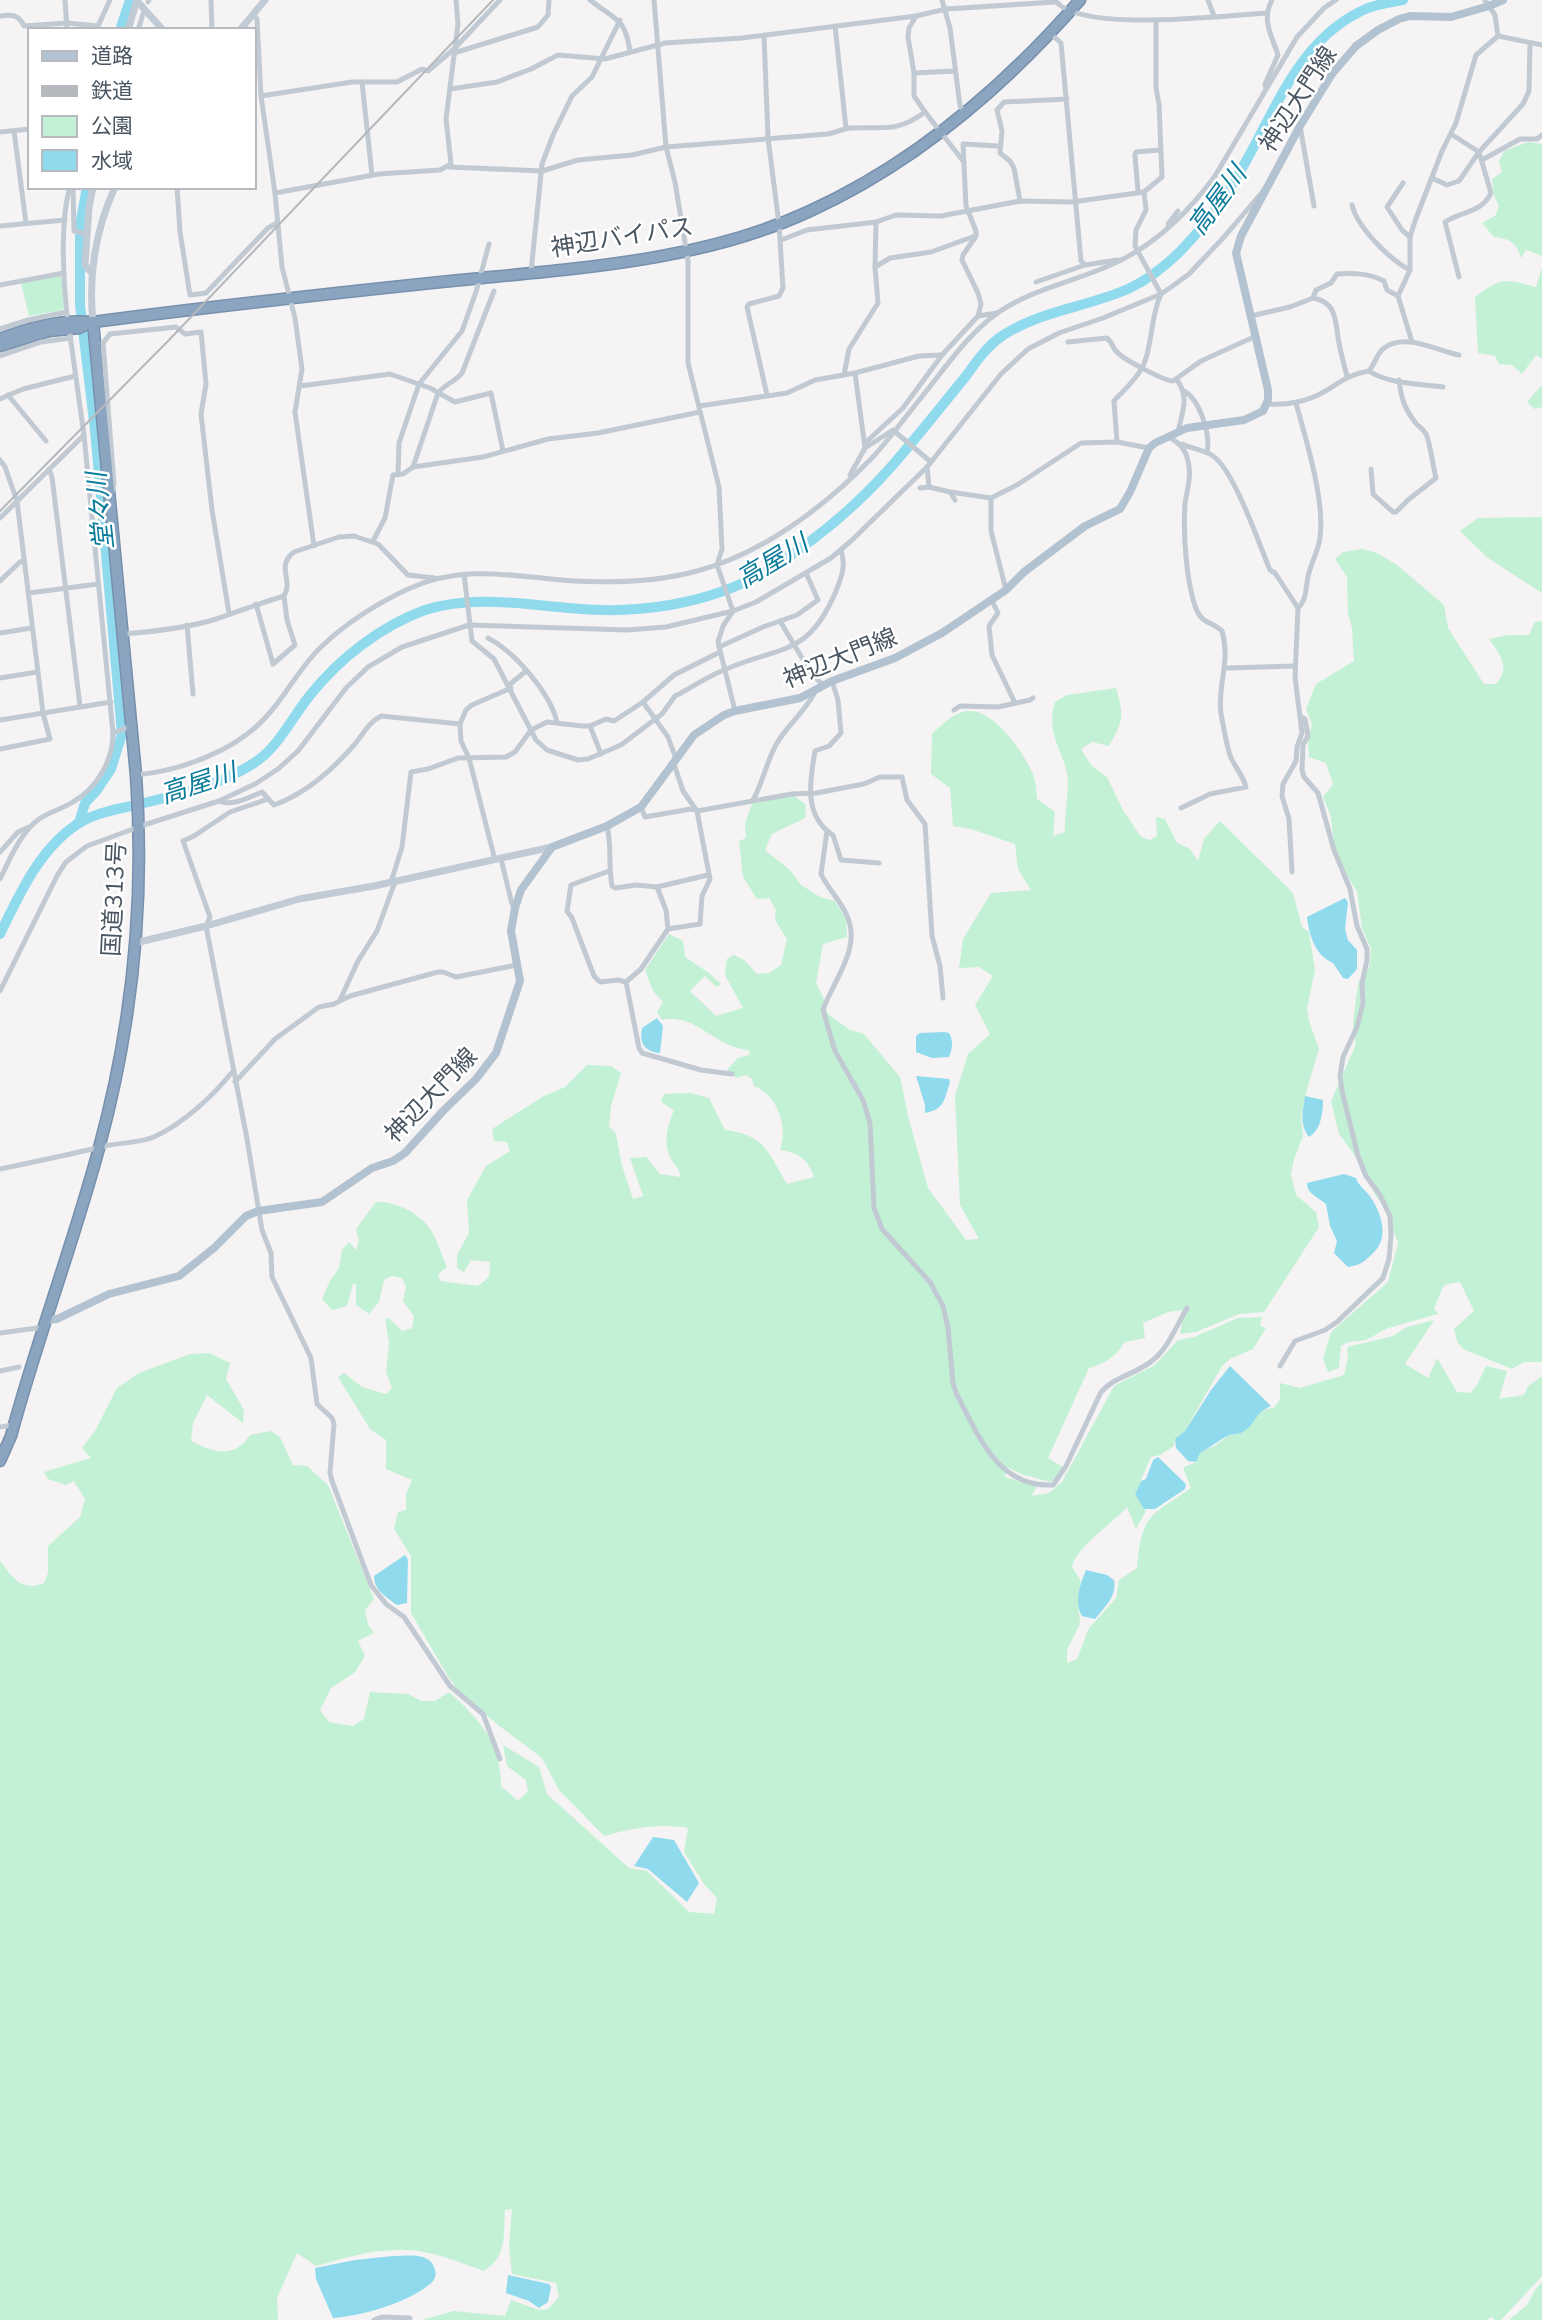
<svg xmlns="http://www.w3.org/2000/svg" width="1542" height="2320" viewBox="0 0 1542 2320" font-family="'Nunito Sans','Noto Sans JP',sans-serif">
<rect width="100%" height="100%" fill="#f5f3f3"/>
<g fill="#c3f1d5">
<path d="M1528,142L1542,144V256L1526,250L1521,258C1517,243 1509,238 1494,237L1482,223L1495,216L1499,206L1494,196L1492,179L1502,172L1499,162L1504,151Z"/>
<path d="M1542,267V359L1536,355L1522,374L1512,365L1499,364L1495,356L1478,353L1475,297C1501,277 1505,279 1536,287Z"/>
<path d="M58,275L63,279L64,307L62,310L29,316L21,283Z"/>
<path d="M1542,385V407L1534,409L1527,402Z"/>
<path d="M1542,517V593L1488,558L1460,531L1478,518Z"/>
<path d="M1362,549L1377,553L1397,565L1444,605L1448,628L1484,684H1496C1511,667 1500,655 1489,639L1508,635H1529L1535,622L1542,621V1362H1524L1512,1369L1463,1349L1457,1341L1454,1329L1474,1311L1460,1282L1444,1285L1434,1308L1438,1314L1388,1328L1366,1340L1348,1342L1341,1346L1339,1368L1328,1372L1323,1359L1331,1332L1388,1282L1398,1243L1386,1211L1374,1193L1367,1172L1339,1134L1331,1101L1356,1044L1353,1025L1356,998L1359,981L1369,968L1371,949L1362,928L1357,891L1337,861L1330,814L1323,797L1333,784L1326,763L1309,757L1308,739L1312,725L1306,709L1316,684L1354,661L1352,628L1348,613L1347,577L1335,559L1343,552Z"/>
<path d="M1116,688C1124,716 1124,720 1109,746L1092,742L1081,749L1091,765L1107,777L1123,810L1141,837L1150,840L1157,836L1156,817L1165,819L1177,843L1190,849L1198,861L1204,839L1220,821L1293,893L1302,927L1309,932L1315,970L1307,1008L1309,1021L1319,1049L1307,1089L1301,1118L1303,1136L1294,1159L1291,1174L1296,1195L1316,1212L1319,1227L1264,1312L1239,1314L1196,1332L1180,1334L1184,1310L1168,1312L1143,1323L1145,1338L1125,1342C1116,1356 1105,1364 1089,1368L1048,1458L1064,1468L1051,1482L1024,1475L1006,1467L1005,1477L1037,1487L1031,1496L1049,1493L1062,1482L1114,1386L1155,1365L1178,1340L1194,1337L1238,1318L1262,1317L1260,1326L1266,1328L1253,1349L1230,1359L1222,1366L1185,1431L1175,1439L1174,1446L1160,1455L1151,1457L1135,1494L1146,1511L1136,1529L1127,1507C1112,1524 1077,1546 1072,1567L1081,1581L1078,1599L1080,1624L1067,1650V1663L1077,1659L1089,1628L1116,1598L1119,1580L1137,1568C1141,1515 1150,1516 1191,1488L1183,1468L1196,1462L1200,1453L1216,1445L1228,1436L1241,1433L1251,1425L1260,1410L1274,1408L1280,1399V1383L1300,1388L1344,1375L1348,1357L1347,1347L1393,1336L1407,1327L1434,1320L1405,1364L1428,1378L1437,1358L1457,1392L1470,1393L1477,1385L1486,1366L1507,1371L1499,1399L1524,1395L1528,1386L1542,1376V2276L1501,2320H1494L1493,2317L1486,2320H422L454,2311L505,2316L511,2300L539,2310L548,2309L559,2297L556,2283L512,2274L509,2246L512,2209L505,2210C503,2235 508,2256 484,2271C467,2265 450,2258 433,2254C394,2243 354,2255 316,2266L297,2253L277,2298L278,2320H0V1561C14,1578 20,1592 44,1583L48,1573V1546L80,1517L85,1499L74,1481L66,1485L48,1479L44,1472L91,1458L82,1448L95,1431L117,1388L139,1373L190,1354L209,1353L230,1363L226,1379L244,1410L243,1423L207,1395L193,1423L191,1441C215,1453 234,1459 250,1435L271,1431L280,1437L293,1465L307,1466L328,1485L374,1599L365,1610L368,1625L374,1633L358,1641L365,1656L355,1672L331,1688L320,1710L329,1722L353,1726L364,1719L370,1692L408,1694L421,1701H435L449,1692C480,1720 501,1742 501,1786L518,1801L528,1791L526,1780L507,1766L503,1745L539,1767L547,1794L629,1868L647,1871L689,1912L714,1914L717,1898L704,1884L684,1852L688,1828C658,1823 633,1828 604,1836L559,1790L542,1758L498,1725L458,1690L449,1678L411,1613V1556L394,1529L398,1512L406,1510V1494L412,1480L386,1469V1440L370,1429L338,1377L344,1373L362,1387L386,1394L392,1388L386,1372L389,1343L385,1318L390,1319L402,1331L412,1328L414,1316L403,1301L406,1287L402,1278L392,1276L384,1280L379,1302L369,1314L356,1305V1284H353L347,1306L332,1310L322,1299L329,1283L339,1268L342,1250L349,1242L356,1250L359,1241L356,1229L376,1202C396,1201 422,1214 432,1232C438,1242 442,1256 447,1267L438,1274L440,1281L478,1286L489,1277L490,1262L471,1260L464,1272L457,1268V1255L469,1233L467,1200L486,1166L510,1151L507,1142L494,1141L492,1129L544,1096L565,1087L587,1065L611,1066L621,1073L611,1106L609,1126L616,1134L622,1166L633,1199L643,1196L630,1158L646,1157L660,1174L681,1177C679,1167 670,1161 668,1151C664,1137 669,1122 674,1110L661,1102L664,1094L690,1093L709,1098L725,1130C765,1135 768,1152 787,1184L814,1177C807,1158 799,1153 780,1150C788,1127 778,1095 754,1086L752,1079L746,1075L736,1078L727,1070L738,1058L749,1055L750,1051C745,1049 739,1049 734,1047C710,1039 690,1013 662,1020L657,1012L663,1002L653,991L645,970L669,934L683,941L685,957L709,973L721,984L717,987L705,976L690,991L716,1016L743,1008L725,975L727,959L734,955L744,960L757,974L769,973L781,965L787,939L775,920L776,910L769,898L757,899L743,877L739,841L746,838L745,824L752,804L793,795L806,805L805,818L772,834L765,850L790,870L801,885L820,897L835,901L846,919L847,937L823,944L816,983L823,997L828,1014L850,1030L864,1034L900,1077L909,1120L928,1188L966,1240L979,1239L960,1205L955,1096L968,1054L990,1034L975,1005L993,976L979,967L959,968L963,939L991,893L1031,890L1018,869L1015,844L971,829L953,826L950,788L931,774L932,734C941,725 955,712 968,711C994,709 1022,751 1032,772C1036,780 1036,790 1037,799L1055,812L1053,836L1065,832C1064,815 1068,799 1068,782C1067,754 1044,735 1055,702L1067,695Z"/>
<path d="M1542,2282V2320H1509L1527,2305L1535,2290Z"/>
</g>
<g fill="#90daee">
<path d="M1345,898L1348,902L1345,929L1348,940L1357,950V969L1348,979L1343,978L1333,963C1315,955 1309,935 1307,917Z"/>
<path d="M657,1018L663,1026L660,1053C644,1052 639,1042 642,1028Z"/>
<path d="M944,1032L949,1033C954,1041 952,1049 949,1057L932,1058L916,1052V1036L920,1033Z"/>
<path d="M916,1076L949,1079L950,1082C944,1100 945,1109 925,1113V1105Z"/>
<path d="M1305,1096L1323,1100C1323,1113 1321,1130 1309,1137C1299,1124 1303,1111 1305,1096Z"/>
<path d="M1344,1174L1356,1178C1358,1185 1364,1189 1369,1195C1380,1210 1390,1235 1375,1251C1366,1260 1362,1265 1348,1267L1334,1253L1337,1241L1330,1226L1326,1204C1318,1197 1307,1194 1307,1183Z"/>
<path d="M1230,1366L1271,1406C1253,1413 1256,1426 1241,1433C1239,1434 1233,1434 1230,1435C1221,1438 1210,1448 1200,1453L1196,1462L1188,1461L1176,1448L1175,1439L1185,1431L1211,1390Z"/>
<path d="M1158,1457L1186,1484L1185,1489L1155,1509H1144L1135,1494L1141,1481L1146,1479L1153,1460Z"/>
<path d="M405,1555L408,1560L407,1603L397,1605C386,1597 374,1590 374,1576Z"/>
<path d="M1086,1570L1107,1575L1114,1580C1117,1596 1105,1607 1095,1619L1082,1616C1074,1602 1080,1584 1086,1570Z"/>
<path d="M653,1837L674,1840L699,1883L687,1902L648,1869L634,1866Z"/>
<path d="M393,2256C407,2256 431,2251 435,2270C437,2275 434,2281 430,2284C407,2303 362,2316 333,2318L316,2279L315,2268L355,2260Z"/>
<path d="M508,2275L549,2284L551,2287L548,2302L539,2308L529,2301L506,2293Z"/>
</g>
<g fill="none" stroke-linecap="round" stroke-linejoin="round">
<g stroke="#90daee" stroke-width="10">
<path d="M120,30L130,0"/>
<path d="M79,823L85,803L97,790L111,769L122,734L95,430L80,305V226L87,187"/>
<path d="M0,934C19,895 39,850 76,825C97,811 121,809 144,803C181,794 222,784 254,763C279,747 292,717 311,694C340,658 381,626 425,610C471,595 522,604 568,608C636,615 709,605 768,570C820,538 864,500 903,453C924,428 945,402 966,376C976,362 987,346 1002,336C1039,311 1087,307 1128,289C1169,270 1199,233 1224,197C1270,133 1289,41 1368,8C1379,4 1392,2 1403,0"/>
</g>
<defs>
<g id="highway">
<path d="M0,339C30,327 61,319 93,322C209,307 325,294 441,282C564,269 696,264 810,211C915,163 1005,86 1080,0"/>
<path d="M0,346L49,331L79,328L89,323"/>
<path d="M0,1461L11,1436C37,1339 73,1245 99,1148C132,1027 145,900 136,775L93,322"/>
</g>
</defs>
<use href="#highway" stroke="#7690ad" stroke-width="13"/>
<g stroke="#c1cad2" stroke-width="5">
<path d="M65,0L67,30"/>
<path d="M211,0L212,30"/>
<path d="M590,0C615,20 625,17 630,51"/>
<path d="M654,0L666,147L675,182L688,261V363L719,487L722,549L717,565L733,611L723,626L718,642L735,711"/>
<path d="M942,0L950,28L960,106L965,113"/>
<path d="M1055,0C1077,34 1227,15 1267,13"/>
<path d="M1208,0L1214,16"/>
<path d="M148,2L149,0"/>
<path d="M253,14L257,19L261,96L275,193L282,267L295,318L302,369L295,412L314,546"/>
<path d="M0,16C12,14 19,15 24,26L67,23L98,26L110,0"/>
<path d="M916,16L946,9L1055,2"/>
<path d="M835,26L846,128"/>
<path d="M138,30L143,14"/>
<path d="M1050,33L1061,43L1081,261L1085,265L1117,260"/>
<path d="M764,35L768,138L779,224L783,288L779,296L749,304L747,307L767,395"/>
<path d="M1498,36L1542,45"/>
<path d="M454,53L538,27L548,15L549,0"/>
<path d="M914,73L955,71"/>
<path d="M362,82L372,175"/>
<path d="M1266,89L1265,84L1278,55C1272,36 1261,20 1272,0"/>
<path d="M261,96L352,82H397L422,69L428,71L454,49L500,0"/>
<path d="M925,112L964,162"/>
<path d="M1300,126L1314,206"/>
<path d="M14,131L26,223"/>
<path d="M0,132L30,129"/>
<path d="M1451,134L1479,152L1491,193C1482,213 1461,211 1445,222L1459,277"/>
<path d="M1482,160L1520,139H1537L1542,135"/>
<path d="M449,167L542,171L578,160L632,155L666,147L828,134C835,133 842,129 850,128C883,126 895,134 925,112L914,96V73L908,37L909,28L916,16L742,38L665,43L605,59L558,55L531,69L497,82L450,89"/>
<path d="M1432,178L1447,185L1459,181L1479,152L1523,104L1529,91L1530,44"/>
<path d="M1403,183L1387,207L1402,230L1410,237"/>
<path d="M73,187L74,231L86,234"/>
<path d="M177,187L180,232L190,295L206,293L268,228L277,223"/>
<path d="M1138,192L1135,155L1136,152L1160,150"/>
<path d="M275,193L379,174L440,170L451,164L446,119L458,24L456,0"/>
<path d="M1020,201L1014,168L1010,161L1000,153L1002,131L997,110L1004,102L1067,99"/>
<path d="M1352,205C1357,227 1390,260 1410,270"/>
<path d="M1168,224L1178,211"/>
<path d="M0,226L65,220"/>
<path d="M781,240L807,230L876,222L896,215L941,216L1020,201L1072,202L1144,192"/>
<path d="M875,267L890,258L931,252L975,236"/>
<path d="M531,272L542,164L553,135L572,96L592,77L620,20"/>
<path d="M1036,282L1085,265"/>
<path d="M0,285L64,273"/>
<path d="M1313,298L1316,290L1331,283L1337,274C1353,273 1369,273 1384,281L1387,290L1398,296"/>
<path d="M67,315C63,280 60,220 70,187"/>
<path d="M978,316L997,313"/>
<path d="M1251,316L1290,307L1313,298C1338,302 1335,323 1339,343C1341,354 1344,365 1347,376"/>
<path d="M0,329L28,320L66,312"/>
<path d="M70,335L84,435L113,733"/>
<path d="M1068,342L1107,338C1113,343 1112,348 1117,352C1123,359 1164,381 1173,381L1201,361L1256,336"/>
<path d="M1412,342L1398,296L1410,270V237L1415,221L1442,151L1456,123L1476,55L1498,36L1495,15L1485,0"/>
<path d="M0,356L41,342L71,338"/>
<path d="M1369,371C1388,384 1421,384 1443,387"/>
<path d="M844,375L849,349L878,303L875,267L876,222"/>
<path d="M1177,380C1190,398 1182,412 1178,432"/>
<path d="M300,386L390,374L430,388L455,402L491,393L503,451"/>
<path d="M1184,391C1200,400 1211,435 1207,452"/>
<path d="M8,395L46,441"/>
<path d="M0,399L23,389L75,376"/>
<path d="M1267,404C1285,405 1302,403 1318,395C1338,385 1345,375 1369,371C1375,364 1377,353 1384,348C1405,332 1437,351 1459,355"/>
<path d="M699,406L787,393L815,380L855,373L919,356L942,355"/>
<path d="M1169,437C1179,443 1186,449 1188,461C1192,476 1187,489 1185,504C1183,533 1186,584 1197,611C1202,623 1214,623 1222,631C1231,662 1217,686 1221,714C1224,728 1226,745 1231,758C1236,768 1243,776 1246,787L1210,794L1181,808"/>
<path d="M1117,442L1114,401C1124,390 1136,380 1143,366C1153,345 1150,317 1161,294L1135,246L1136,230L1146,210L1144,192L1162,177L1159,104L1156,88V21"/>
<path d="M865,443L903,408L942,355L978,316L981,304L978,293L962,260L963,255L976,236V231L966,206L963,144L999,146"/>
<path d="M1182,444C1192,449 1205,450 1213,456C1234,470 1259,544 1270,570L1275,573L1298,608"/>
<path d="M865,448L893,430L931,462"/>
<path d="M0,460L5,467L17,501L43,713L50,739L0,749"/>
<path d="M413,467L438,393C445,384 455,382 462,373L494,291"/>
<path d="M927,467L929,487"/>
<path d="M49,469L52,477L80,706"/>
<path d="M1371,469L1373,494L1393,512H1396L1408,500L1436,478C1433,467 1430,442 1426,434C1423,428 1418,427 1415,422C1404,408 1401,397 1399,380"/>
<path d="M398,475L399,443L419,384L462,331L476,292L489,244"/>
<path d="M850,475L865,448L855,373"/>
<path d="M920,488L929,487L950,492L955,500"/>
<path d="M112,492L114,484L103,343L110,334L176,327L185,334L201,332L206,384L201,414L212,510L229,613"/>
<path d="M950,492L991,498"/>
<path d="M0,518L84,435"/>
<path d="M373,541L385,518L393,475L403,474L413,467L483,457L548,439L598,433L700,412"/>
<path d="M464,574L472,641L494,659L536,740L547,750L578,760L588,759L621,745L662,714L675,696L681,693C695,685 709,676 724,670C780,645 808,658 836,591C842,576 846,566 841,550"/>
<path d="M0,581L20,562L24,561"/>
<path d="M1006,590L991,531V498L1017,485L1081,443L1117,442L1149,448"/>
<path d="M29,593L98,584"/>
<path d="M991,599L998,613L989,626L992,655L1015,703"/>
<path d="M256,604L273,664L295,645L287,620L284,596"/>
<path d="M780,621L811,673L824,686"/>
<path d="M187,625L193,694"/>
<path d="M0,633L32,628"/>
<path d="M123,634C149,632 191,627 216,619C239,611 261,603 284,596C294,580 275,567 294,552L339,537L354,536L378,544L408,575L435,578"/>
<path d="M488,638C515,652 550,693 557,722"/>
<path d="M719,647L763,627L797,615L818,600L806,573"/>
<path d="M1225,668L1295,666"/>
<path d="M0,678L37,672"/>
<path d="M832,681L838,700L841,733L829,746L815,751C810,780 803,816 833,835L841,860L879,863"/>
<path d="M509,685L526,671"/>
<path d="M643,702L668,737L676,759"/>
<path d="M954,710L960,706L998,707L1030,700L1033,698"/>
<path d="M0,720L111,702"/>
<path d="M590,726L601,754"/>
<path d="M136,775C180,771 235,751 265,718C286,696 299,668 321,647C346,623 376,604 408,589C465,563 515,577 574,581C615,583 658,582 697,571C762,554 824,507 871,459C888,441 904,419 920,399C944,370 967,334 999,312C1031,290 1071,282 1106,267C1151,249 1187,214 1215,176L1297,37L1324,8L1336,0"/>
<path d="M268,799L230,812L194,836L183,841L210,917L206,926L247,1139L262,1230L271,1253L272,1277L311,1358L317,1404L332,1418L334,1424L330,1473L332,1481L371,1585L386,1604L404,1617L450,1686L483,1714L500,1759"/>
<path d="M753,800C763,782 767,760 777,743C787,726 804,712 814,694L813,691"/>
<path d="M219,801C232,807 249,797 262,792L274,805C307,793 332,770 355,744C363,734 369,722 381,716L460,724"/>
<path d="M641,807L645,817L691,809L697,811L683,791L674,764"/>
<path d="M607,826C612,846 608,866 612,886L615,888L636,885L657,887L708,875"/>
<path d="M827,831L821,874C828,889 841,901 847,916C862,949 833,980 823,1010L835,1051L863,1100L870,1123L874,1208L882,1229L930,1282L943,1306L948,1328L953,1383L956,1393C978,1434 997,1488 1053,1485L1066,1466L1101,1392C1115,1376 1137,1374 1153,1360C1168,1348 1177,1325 1187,1308"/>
<path d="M0,852L18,832L29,827"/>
<path d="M501,859L512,904L515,908"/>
<path d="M495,860L469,758L461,741L460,724L466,710L472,705L511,688"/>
<path d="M609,871L571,885L567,911L572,918L594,976L600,982L618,980L626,982L639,1048L642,1053L701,1070L732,1074"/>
<path d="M1292,872L1289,819L1282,796L1283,784L1296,761L1297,747L1302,733L1295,677L1298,608C1308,599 1305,585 1309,573C1312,561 1319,549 1320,537C1325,500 1306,440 1296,403"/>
<path d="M0,879C10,859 20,833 39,819C49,812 62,809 73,802C97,788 113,761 113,733L131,726"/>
<path d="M391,882L402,847L411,772L428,769L458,758L506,757L515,752L531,730L547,722L582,726H590L606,719L614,721L643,702L674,675L720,652"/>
<path d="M668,929L700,924L702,896L710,879L697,811L792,794L816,793L864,784L880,777H902L907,800L925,824L932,936L940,966L943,998"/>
<path d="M626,982L641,969L668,929L666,910L657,887"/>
<path d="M0,991L58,874L66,862L87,846L144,825L219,801L255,784L278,769L298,751L346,688L368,667L402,647L469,625L627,630L666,627L733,611L756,602L831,558L851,541L927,467L1001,374L1028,349L1059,333L1103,318L1161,294L1174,285L1189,274L1224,237L1264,190"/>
<path d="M340,1000L358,961L377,931L395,882"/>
<path d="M235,1082L275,1039L319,1007L334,1004L350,996L438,972H443L456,977L517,965"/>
<path d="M0,1169C34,1162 67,1155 101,1147C119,1142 136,1144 154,1137C184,1123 213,1096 233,1071"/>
<path d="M0,1333L37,1328L44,1330"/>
<path d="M1280,1366L1295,1341L1325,1330L1337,1322L1383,1278L1389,1259L1391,1235L1390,1216L1380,1195L1366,1176L1358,1156L1342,1091L1340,1076L1343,1057L1357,1027L1363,1003L1362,983L1367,960V949L1357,926L1350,889L1334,850L1318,793L1304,777L1302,770L1303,745L1308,736L1305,719L1301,717"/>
<path d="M0,1371L19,1367"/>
<path d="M0,1427L14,1425"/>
<path d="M374,2320L382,2317L410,2318"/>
</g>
<g stroke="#c1cbd6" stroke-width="7">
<path d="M137,1L163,30"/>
<path d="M128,30L137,0"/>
<path d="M240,30L265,0"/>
<path d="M91,272L85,265L89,207L93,187"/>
<path d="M93,322C88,274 95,231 115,187"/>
<path d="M135,943L206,926L299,899L374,886L552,847"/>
</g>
<path stroke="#b3c2d1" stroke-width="8" d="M47,1320L57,1319L109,1294L179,1276L214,1248L246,1216L258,1211L322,1202L372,1168L393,1161L405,1153L443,1111L476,1079L496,1053L520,981L511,931L515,908L521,890L552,847L607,826L641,807L694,735L724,715L735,711L800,698L832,681L895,658L942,633L1006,590L1024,572L1085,526L1120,509L1130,492L1149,448L1155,443L1187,428L1244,420L1263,411L1268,400V390L1236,253L1241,236L1300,126L1332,74L1356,46L1378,30L1399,19L1410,16L1451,17L1489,6L1503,0"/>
<use href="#highway" stroke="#8ba5c1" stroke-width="10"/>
<path stroke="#b5b8bd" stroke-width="2" d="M0,511L169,340L493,0"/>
</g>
<g text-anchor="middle" stroke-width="5" stroke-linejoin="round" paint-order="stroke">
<g font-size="24" fill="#4a5661" stroke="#fff">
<text transform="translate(1298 99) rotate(-57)" y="8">神辺大門線</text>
<text transform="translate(622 237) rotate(-9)" y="8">神辺バイパス</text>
<text transform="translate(840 658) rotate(-22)" y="8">神辺大門線</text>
<text transform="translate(114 899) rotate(-87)" y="8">国道313号</text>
<text transform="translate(431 1095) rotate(-46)" y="8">神辺大門線</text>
</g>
<g font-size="26" font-style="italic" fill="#0c7c9b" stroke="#fff">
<text transform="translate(1217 200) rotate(-54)" y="9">高屋川</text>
<text transform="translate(100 511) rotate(-96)" y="9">堂々川</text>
<text transform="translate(772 561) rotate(-31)" y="9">高屋川</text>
<text transform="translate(198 783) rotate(-18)" y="9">高屋川</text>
</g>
</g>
<rect x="28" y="28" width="228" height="161" fill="#ffffff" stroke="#b7bbc0" stroke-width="2"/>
<rect x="42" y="51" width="35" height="10" fill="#b3c2d1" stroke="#b7bbc0" stroke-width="2"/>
<text x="91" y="63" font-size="21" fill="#4a5661">道路</text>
<rect x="42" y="86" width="35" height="10" fill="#b5b8bd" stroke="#b7bbc0" stroke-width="2"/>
<text x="91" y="98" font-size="21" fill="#4a5661">鉄道</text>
<rect x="42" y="116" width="35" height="21" fill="#c3f1d5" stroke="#b7bbc0" stroke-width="2"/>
<text x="91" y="133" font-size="21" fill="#4a5661">公園</text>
<rect x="42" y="150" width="35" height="21" fill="#90daee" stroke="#b7bbc0" stroke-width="2"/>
<text x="91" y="168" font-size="21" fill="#4a5661">水域</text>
</svg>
